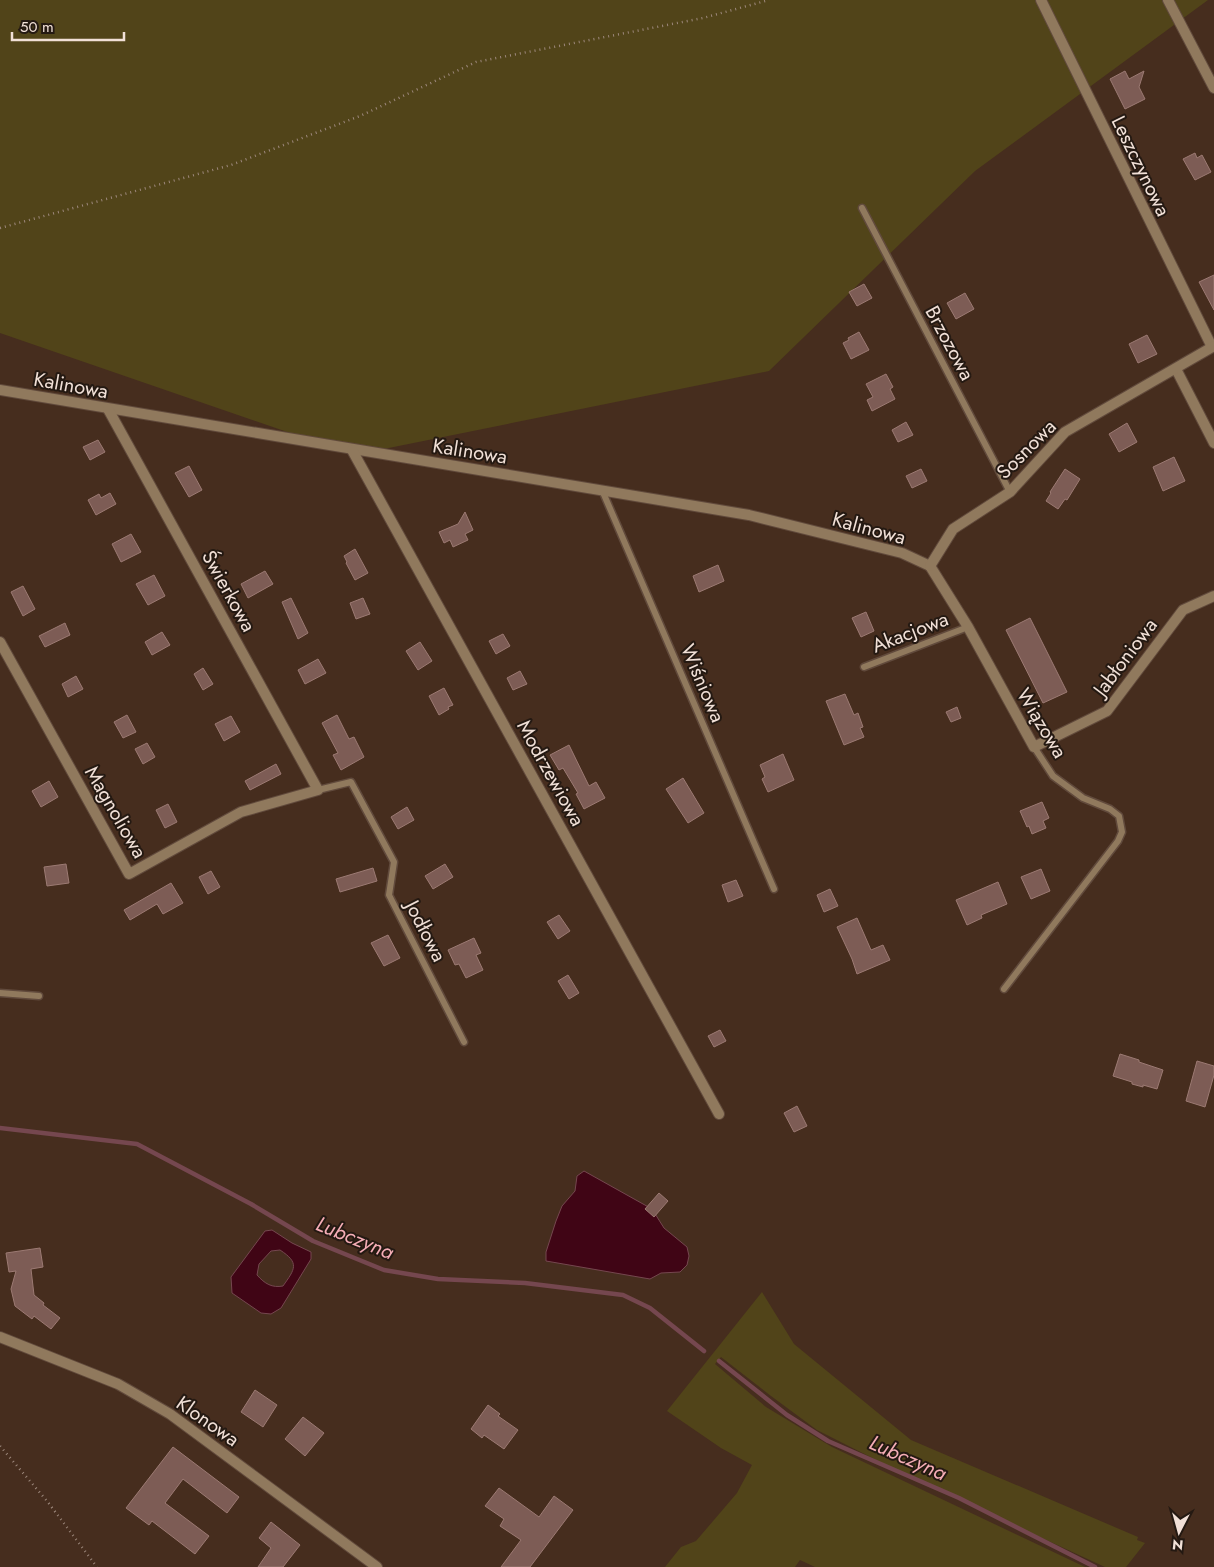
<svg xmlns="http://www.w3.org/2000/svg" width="1214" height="1567" viewBox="0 0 1214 1567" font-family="Jost,sans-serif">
<rect width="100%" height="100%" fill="#462d1e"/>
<g fill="#514419">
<path d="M0,0H1208L975,171L769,371L354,455L0,333Z"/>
<path d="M762,1292L794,1344L911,1440L1138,1537L1137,1540L1145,1543L1126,1567H1105L912,1478L817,1430L771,1396L721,1357L715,1364L766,1407L832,1447L1085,1567H815L800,1560L795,1567H665L681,1547L696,1541L737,1493L752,1465L721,1448L667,1411Z"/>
</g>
<g fill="#400515" stroke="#75474f" fill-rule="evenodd">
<path d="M584,1171L652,1209L664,1228L687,1247L689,1256L687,1265L680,1272L661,1273L650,1279L546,1261V1252L556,1221L562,1206L575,1191L577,1176Z"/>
<path d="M272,1230L292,1243L311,1252V1259L281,1308L271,1314L261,1313L232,1293L231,1277L265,1231ZM280,1250C300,1263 295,1269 283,1286C272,1288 265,1284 257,1275L259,1264L271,1251Z"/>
</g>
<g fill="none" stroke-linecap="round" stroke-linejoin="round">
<g stroke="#75474f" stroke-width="4.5">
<path d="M0,1128L137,1144L251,1204L313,1241L384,1270L438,1279L525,1283L623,1295L650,1308L704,1351"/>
<path d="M719,1361L787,1415L828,1441L959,1498L1095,1567"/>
</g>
</g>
<g fill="#7d5c55" stroke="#9c7a73">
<path d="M1125,71L1129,79L1144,71L1139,87L1145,99L1125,109L1110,79Z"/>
<path d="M1195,153L1197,158L1202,155L1211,172L1195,180L1183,159Z"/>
<path d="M1214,275V310L1199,282Z"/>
<path d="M864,284L872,298L857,306L849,292Z"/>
<path d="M965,293L974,309L956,319L947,303Z"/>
<path d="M859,332L869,350L851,359L843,343L849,340L848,338Z"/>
<path d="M1147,335L1157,354L1138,363L1129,344Z"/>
<path d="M886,374L893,387L890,389L895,399L872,411L867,400L873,397L866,384Z"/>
<path d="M906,422L913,435L898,442L892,430Z"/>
<path d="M1127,423L1137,442L1119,452L1109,434Z"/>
<path d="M98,440L105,452L90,460L83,447Z"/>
<path d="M1174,457L1185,481L1163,491L1153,467Z"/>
<path d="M189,466L202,490L189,497L175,473Z"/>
<path d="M921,469L927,481L912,488L906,476Z"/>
<path d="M1065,469L1080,479L1067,500L1065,499L1058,509L1046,501L1051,493L1050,492Z"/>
<path d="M110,493L116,504L96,515L88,500L99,494L101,498Z"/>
<path d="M465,512L473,530L465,534L468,540L453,547L450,540L444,543L439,532L458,524Z"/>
<path d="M131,534L141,552L121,562L112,544Z"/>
<path d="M355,549L368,573L355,580L346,563L347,562L344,556Z"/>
<path d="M718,565L724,581L699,592L693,576Z"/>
<path d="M265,571L273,584L248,598L241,584Z"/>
<path d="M154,575L165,596L148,605L136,584Z"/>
<path d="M23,586L35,609L23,616L11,592Z"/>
<path d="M291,598L308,633L298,639L282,602Z"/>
<path d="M363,598L370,614L356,619L350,603Z"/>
<path d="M866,612L874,631L861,637L852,618Z"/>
<path d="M1030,618L1067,692L1043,703L1006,630Z"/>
<path d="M65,623L70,635L45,647L39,636Z"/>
<path d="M162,632L170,645L152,655L145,642Z"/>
<path d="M503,634L510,646L496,654L489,641Z"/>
<path d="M420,642L432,661L418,670L406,651Z"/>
<path d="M318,659L326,673L305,684L298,670Z"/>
<path d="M203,668L213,684L203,690L194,674Z"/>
<path d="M520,671L527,684L513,690L507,678Z"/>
<path d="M76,676L83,689L68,697L62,684Z"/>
<path d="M444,688L453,705L448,707L449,709L439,715L429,696Z"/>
<path d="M845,694L854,715L858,713L863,727L860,728L864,737L844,745L826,701Z"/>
<path d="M957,707L961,718L951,722L946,712Z"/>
<path d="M127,715L136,732L123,738L114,722Z"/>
<path d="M337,715L349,739L354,737L364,757L341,770L333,755L338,753L322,723Z"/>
<path d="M231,716L240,732L224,741L215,724Z"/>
<path d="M147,743L155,757L143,764L135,749Z"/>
<path d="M569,745L589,786L596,782L605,798L584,809L576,794L578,793L563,768L559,770L550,755Z"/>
<path d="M783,754L794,780L768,792L762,779L765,777L760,765Z"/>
<path d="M276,764L281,774L250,790L245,781Z"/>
<path d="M683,778L704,813L688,823L666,789Z"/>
<path d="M49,781L58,797L41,807L32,791Z"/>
<path d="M1042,802L1049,818L1043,821L1046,828L1032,834L1029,826L1027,827L1020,811Z"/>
<path d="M168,804L177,822L165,828L156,810Z"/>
<path d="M407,807L414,820L398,829L391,817Z"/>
<path d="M66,864L69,883L47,886L44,867Z"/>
<path d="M445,864L453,877L433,889L425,876Z"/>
<path d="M373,868L377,881L340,892L336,879Z"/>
<path d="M1041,869L1050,891L1031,899L1021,877Z"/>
<path d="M211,871L220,887L208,894L199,877Z"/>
<path d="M736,880L743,896L728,902L722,885Z"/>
<path d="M998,882L1007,904L981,915L982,918L967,925L956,900Z"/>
<path d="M171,883L183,903L163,914L157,904L130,920L124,910Z"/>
<path d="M830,889L838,906L824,912L817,895Z"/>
<path d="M559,915L570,931L558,939L547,922Z"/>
<path d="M857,918L871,950L883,945L890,960L857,974L852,959L837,927Z"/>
<path d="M388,935L400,958L384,966L371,943Z"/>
<path d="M474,938L481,953L476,955L483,970L466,978L459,964L455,965L448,950Z"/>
<path d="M568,975L579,993L569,999L558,981Z"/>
<path d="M720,1030L726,1041L714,1047L708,1036Z"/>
<path d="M1120,1054L1139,1060V1062L1163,1070L1157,1089L1143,1085V1087L1132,1084V1082L1113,1076Z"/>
<path d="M1197,1061L1214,1066V1075L1205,1107L1186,1101Z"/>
<path d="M797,1106L807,1126L794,1132L784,1113Z"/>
<path d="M659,1193L668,1201L654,1217L645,1209Z"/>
<path d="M40,1248L43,1267L31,1269L34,1295L44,1303L43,1305L60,1318L51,1329L34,1316L32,1319L15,1306L11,1289L16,1271L9,1272L6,1253Z"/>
<path d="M255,1390L277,1405L263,1427L241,1412Z"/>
<path d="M488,1405L500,1414L498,1416L518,1430L504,1449L484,1435L482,1438L471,1429Z"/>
<path d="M303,1417L324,1433L305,1456L285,1439Z"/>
<path d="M173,1447L239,1497L227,1513L183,1479L165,1503L209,1536L195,1554L152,1521L149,1525L126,1508Z"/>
<path d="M499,1488L539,1517L554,1496L573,1510L530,1567H501L521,1540L500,1526L504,1519L485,1506Z"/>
<path d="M271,1522L300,1545L283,1567H258L271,1548L259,1538Z"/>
</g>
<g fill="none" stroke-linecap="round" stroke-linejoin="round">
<defs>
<g id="service">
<path d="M862,208L1010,492"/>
<path d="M602,490L774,889"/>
<path d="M864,667L968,627"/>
<path d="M318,790L351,782L394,862L389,895L464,1042"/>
<path d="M1004,989L1118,841L1122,832L1119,816L1110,809L1083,798L1053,776L1034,747"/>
<path d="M0,993L39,996"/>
</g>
<g id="minor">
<path d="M1041,0L1212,347"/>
<path d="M1168,0L1214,88"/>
<path d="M1176,369L1214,443"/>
<path d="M0,390L749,515L902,553L930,566"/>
<path d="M352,450L719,1114"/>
<path d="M930,566L968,627L1034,747L1107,711L1183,610L1214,596"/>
<path d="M930,566L953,529L1010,492L1065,432L1214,346"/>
<path d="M0,642L129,874L241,812L318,790L108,409"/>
</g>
<path id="tertiary" d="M0,1337L118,1384L170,1414L377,1567"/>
</defs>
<use href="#service" stroke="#614a3c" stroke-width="9"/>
<use href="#minor" stroke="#614a3c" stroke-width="12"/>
<use href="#tertiary" stroke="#614a3c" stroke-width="12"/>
<g stroke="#9d887c" stroke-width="2.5" stroke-dasharray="1 4" stroke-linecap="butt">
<path d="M0,228L231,165L360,116L476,62L703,18L769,0"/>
<path d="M0,1446L47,1501L97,1567"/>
</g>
<use href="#service" stroke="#90795d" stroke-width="6"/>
<use href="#minor" stroke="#90795d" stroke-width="10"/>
<use href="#tertiary" stroke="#90795d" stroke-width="10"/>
</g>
<g text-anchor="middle" stroke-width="4" stroke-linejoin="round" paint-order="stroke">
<g font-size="20" fill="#f1e0d7" stroke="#241912">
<text transform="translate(1141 166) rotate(64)" y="7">Leszczynowa</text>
<text transform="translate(950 343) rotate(62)" y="7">Brzozowa</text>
<text transform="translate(71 385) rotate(10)" y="7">Kalinowa</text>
<text transform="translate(1026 449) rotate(-45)" y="7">Sosnowa</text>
<text transform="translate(470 451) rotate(9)" y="7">Kalinowa</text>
<text transform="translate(869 528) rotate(15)" y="7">Kalinowa</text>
<text transform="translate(229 591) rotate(61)" y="7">Świerkowa</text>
<text transform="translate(910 632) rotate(-21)" y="7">Akacjowa</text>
<text transform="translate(1125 657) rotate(-53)" y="7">Jabłoniowa</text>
<text transform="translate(703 683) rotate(67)" y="7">Wiśniowa</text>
<text transform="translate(1042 723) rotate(59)" y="7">Wiązowa</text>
<text transform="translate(551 773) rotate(61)" y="7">Modrzewiowa</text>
<text transform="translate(116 812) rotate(60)" y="7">Magnoliowa</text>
<text transform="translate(426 931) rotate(63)" y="7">Jodłowa</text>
<text transform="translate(208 1421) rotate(35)" y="7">Klonowa</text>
</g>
<g font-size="21" font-style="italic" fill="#f5adb6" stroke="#241912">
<text transform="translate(355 1238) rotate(22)" y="7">Lubczyna</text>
<text transform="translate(908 1458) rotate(24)" y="7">Lubczyna</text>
</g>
</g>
<g transform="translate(1179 1532) rotate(186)" stroke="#241912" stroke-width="4" paint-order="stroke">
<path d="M0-4L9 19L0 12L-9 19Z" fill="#f1e0d7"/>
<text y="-8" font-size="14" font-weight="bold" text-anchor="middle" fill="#f1e0d7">N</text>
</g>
<path d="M12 32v8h112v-8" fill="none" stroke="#f1e0d7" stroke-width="2.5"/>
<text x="20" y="32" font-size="15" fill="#f1e0d7" stroke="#241912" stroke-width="4" paint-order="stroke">50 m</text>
</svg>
